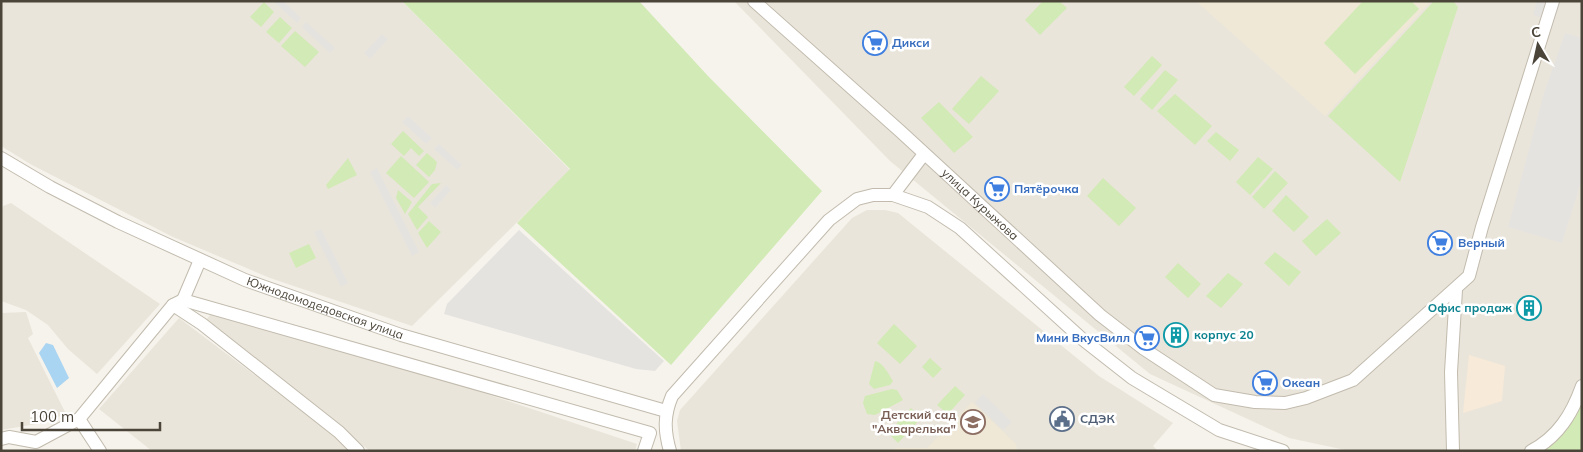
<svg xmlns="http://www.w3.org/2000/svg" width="1583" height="452" viewBox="0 0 1583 452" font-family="Mulish,sans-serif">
<rect width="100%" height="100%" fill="#f6f3ec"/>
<g fill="#eae5da">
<path d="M1,1H402L570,170L412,326L270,278L173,237L32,165L1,146Z"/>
<path d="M734,1H1582V377L1558,435L1536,451H1350L1289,438L1150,374L890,161Z"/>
<path d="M11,203L160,304L97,374L68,349L48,325L26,310L1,301V211L3,206Z"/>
<path d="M867,210H885L898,213L1099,376L1173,423L1153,446L1158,451H681L677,421L680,410L852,218Z"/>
<path d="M26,312L33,334L28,338L65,412L54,421L1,430V313Z"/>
<path d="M212,312L457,384L637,444L635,451H370L205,322Z"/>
<path d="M179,318L332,433L351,451H152L99,409Z"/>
</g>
<path fill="#f7ead8" d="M1469,355L1505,366L1502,401L1463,413Z"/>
<g fill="#efe8d6">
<path d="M1196,1H1431L1325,116Z"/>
<path d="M972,402L1016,444L1017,451H893L896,448H927Z"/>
</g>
<g fill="#d2eab5">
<path d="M402,1H639L708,76L822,191L671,365L517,223L570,169Z"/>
<path d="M1043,1H1059L1067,8L1040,35L1025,20Z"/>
<path d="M1363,1H1411L1419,9L1355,74L1324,43Z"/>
<path d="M1434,1H1453L1458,7L1400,182L1328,116Z"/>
<path d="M264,2L274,12L261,27L250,17Z"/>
<path d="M280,17L292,28L279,43L266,32Z"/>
<path d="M295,31L319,52L305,67L281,46Z"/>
<path d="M1152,56L1162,65L1134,96L1124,87Z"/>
<path d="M1165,70L1178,80L1152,110L1140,99Z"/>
<path d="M981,76L999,91L969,124L952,109Z"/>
<path d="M1175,94L1212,126L1195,145L1157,111Z"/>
<path d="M939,102L973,137L954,153L921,118Z"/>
<path d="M403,131L424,151L419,156L411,148L404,156L391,144Z"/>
<path d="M1216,132L1239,150L1230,161L1207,141Z"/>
<path d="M427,153L437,162L435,170L429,177L416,165Z"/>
<path d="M401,156L429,182L414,198L386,173Z"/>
<path d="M1258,157L1273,169L1250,195L1236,182Z"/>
<path d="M348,158L357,175L328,189L326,185Z"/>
<path d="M1275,171L1288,183L1264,209L1252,197Z"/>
<path d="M1103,178L1136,208L1119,226L1087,196Z"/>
<path d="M441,183L418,207L428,217L417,230L408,214L432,184Z"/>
<path d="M398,190L412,202L405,214L396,198Z"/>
<path d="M1286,195L1309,217L1294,232L1272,211Z"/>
<path d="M1327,219L1341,233L1316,256L1302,241Z"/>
<path d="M429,221L441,232L427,248L418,233Z"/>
<path d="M309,244L316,258L296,268L289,253Z"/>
<path d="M1275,252L1301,272L1289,286L1264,263Z"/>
<path d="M1178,263L1201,284L1188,298L1165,277Z"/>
<path d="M1228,273L1243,284L1221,308L1206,296Z"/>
<path d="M894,324L917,346L900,364L877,343Z"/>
<path d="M930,358L942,369L933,378L922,367Z"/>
<path d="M875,361C883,362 889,375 893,381L890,385L874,389L869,384Z"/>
<path d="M1582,377V451H1536L1558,435Z"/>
<path d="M955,386L965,395L948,414L937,405Z"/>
<path d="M892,389L897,390L903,400L875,415L867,414L863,403L865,396Z"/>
<path d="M911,408L921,418L898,443L888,433Z"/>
</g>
<g fill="#e5e3e0">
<path d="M273,1H283L301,18L297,23Z"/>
<path d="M1537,1H1561L1554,22L1533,15Z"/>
<path d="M306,22L335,48L330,53L302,27Z"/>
<path d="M1565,33L1582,38V179L1562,243L1508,227L1544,93Z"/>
<path d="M382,34L388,39L370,59L364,53Z"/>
<path d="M408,116L432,138L426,144L402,122Z"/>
<path d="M439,144L462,165L457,170L434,149Z"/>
<path d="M377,168L419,252L412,256L370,172Z"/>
<path d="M446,185L451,190L435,208L430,203Z"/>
<path d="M321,229L348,283L341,287L314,232Z"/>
<path d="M519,230L664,361L655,371L636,369L444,314L447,304Z"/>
<path d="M983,394L1012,422L1003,430L975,403Z"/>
</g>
<path fill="#a9d4f2" d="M46,343L53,345L69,378L57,388L39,353Z"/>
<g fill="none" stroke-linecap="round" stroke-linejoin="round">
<defs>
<g id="minor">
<path id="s1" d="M754,1L900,131L1100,315L1144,349L1214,395L1255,402L1285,403L1306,398L1353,380L1469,276L1482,227L1553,1"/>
<path id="s2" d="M1,158L50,187L118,222L245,280L401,335L666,411"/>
<path d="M893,195L924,154"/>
<path d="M183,300L200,260"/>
<path d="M173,305L202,324L339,432L358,451"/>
<path d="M79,419L100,451"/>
<path d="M1,439L9,437L36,442L79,419L173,305L183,300L650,433L644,451"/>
<path d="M670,451C664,430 664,415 672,396L829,220L857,199L873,195H893L928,207L960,228L1081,338L1132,378L1219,430L1283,451"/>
<path d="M1453,451L1451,372L1456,290"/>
<path d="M1531,451C1558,437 1572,414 1582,386"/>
</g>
</defs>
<use href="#minor" stroke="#c2bbae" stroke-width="14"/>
<use href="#minor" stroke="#fff" stroke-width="12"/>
</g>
<defs>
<symbol id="supermarket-ring" viewBox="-11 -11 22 22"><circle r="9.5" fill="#fff" stroke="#3f7fe0" stroke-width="1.5"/><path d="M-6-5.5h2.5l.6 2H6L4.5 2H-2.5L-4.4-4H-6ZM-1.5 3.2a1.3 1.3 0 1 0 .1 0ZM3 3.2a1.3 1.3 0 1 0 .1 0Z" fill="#3f7fe0"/></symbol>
<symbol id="building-ring" viewBox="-11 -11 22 22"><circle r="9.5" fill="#fff" stroke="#0f9aa8" stroke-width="1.5"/><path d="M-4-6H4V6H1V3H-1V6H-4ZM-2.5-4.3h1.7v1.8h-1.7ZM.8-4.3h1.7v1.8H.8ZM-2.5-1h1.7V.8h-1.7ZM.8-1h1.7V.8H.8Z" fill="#0f9aa8"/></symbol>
<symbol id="civic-ring" viewBox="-11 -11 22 22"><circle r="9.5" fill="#fff" stroke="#5c6f8a" stroke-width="1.5"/><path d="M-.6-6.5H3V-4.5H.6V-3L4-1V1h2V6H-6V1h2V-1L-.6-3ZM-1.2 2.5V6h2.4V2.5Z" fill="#5c6f8a"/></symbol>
<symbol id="school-ring" viewBox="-11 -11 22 22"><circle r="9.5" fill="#fff" stroke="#8d6e63" stroke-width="1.5"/><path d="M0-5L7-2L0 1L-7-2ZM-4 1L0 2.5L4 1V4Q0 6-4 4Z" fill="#8d6e63"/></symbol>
</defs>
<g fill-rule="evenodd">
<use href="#supermarket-ring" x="861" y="29" width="28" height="28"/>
<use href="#supermarket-ring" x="983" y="175" width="28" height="28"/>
<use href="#supermarket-ring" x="1426" y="229" width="28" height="28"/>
<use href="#building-ring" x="1515" y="294" width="28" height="28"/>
<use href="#building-ring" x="1162" y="321" width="28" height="28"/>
<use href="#supermarket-ring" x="1133" y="324" width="28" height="28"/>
<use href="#supermarket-ring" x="1251" y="369" width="28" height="28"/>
<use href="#civic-ring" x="1048" y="405" width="28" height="28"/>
<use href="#school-ring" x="959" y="408" width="28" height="28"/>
</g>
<g text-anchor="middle" stroke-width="5" stroke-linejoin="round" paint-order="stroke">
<g font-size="12" font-weight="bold" fill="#366cbe" stroke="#fff" text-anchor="start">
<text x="892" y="47">Дикси</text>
<text x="1014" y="193">Пятёрочка</text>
<text x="1458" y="247">Верный</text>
<text x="1130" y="342" text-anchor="end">Мини ВкусВилл</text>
<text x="1282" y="387">Океан</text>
</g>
<g font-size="12" fill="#4b4439" stroke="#fff">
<text dy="4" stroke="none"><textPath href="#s1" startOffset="304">улица Курыжова</textPath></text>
<text dy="4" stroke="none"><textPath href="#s2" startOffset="358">Южнодомодедовская улица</textPath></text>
</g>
<g font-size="12" font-weight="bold" fill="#0d838f" stroke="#fff" text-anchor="end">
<text x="1512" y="312">Офис продаж</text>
<text x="1194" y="339" text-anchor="start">корпус 20</text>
</g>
<g font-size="12" font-weight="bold" fill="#785e54" stroke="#fff" text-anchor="end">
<text x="956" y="419">Детский сад<tspan x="956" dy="14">"Акварелька"</tspan></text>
</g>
<g font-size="12" font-weight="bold" fill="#4e5e75" stroke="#fff" text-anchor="start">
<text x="1080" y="423">СДЭК</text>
</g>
</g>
<rect width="1583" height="452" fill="none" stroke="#4b4439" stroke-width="5"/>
<g transform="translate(1538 45) rotate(351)" stroke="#ffffff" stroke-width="4" paint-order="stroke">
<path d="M0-4L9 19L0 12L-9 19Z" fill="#4b4439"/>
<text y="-8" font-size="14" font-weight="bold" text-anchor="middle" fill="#4b4439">С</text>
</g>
<path d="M22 422v8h138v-8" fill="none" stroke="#4b4439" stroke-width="2.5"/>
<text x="30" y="422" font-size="15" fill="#4b4439" stroke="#ffffff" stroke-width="4" paint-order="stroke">100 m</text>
</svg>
